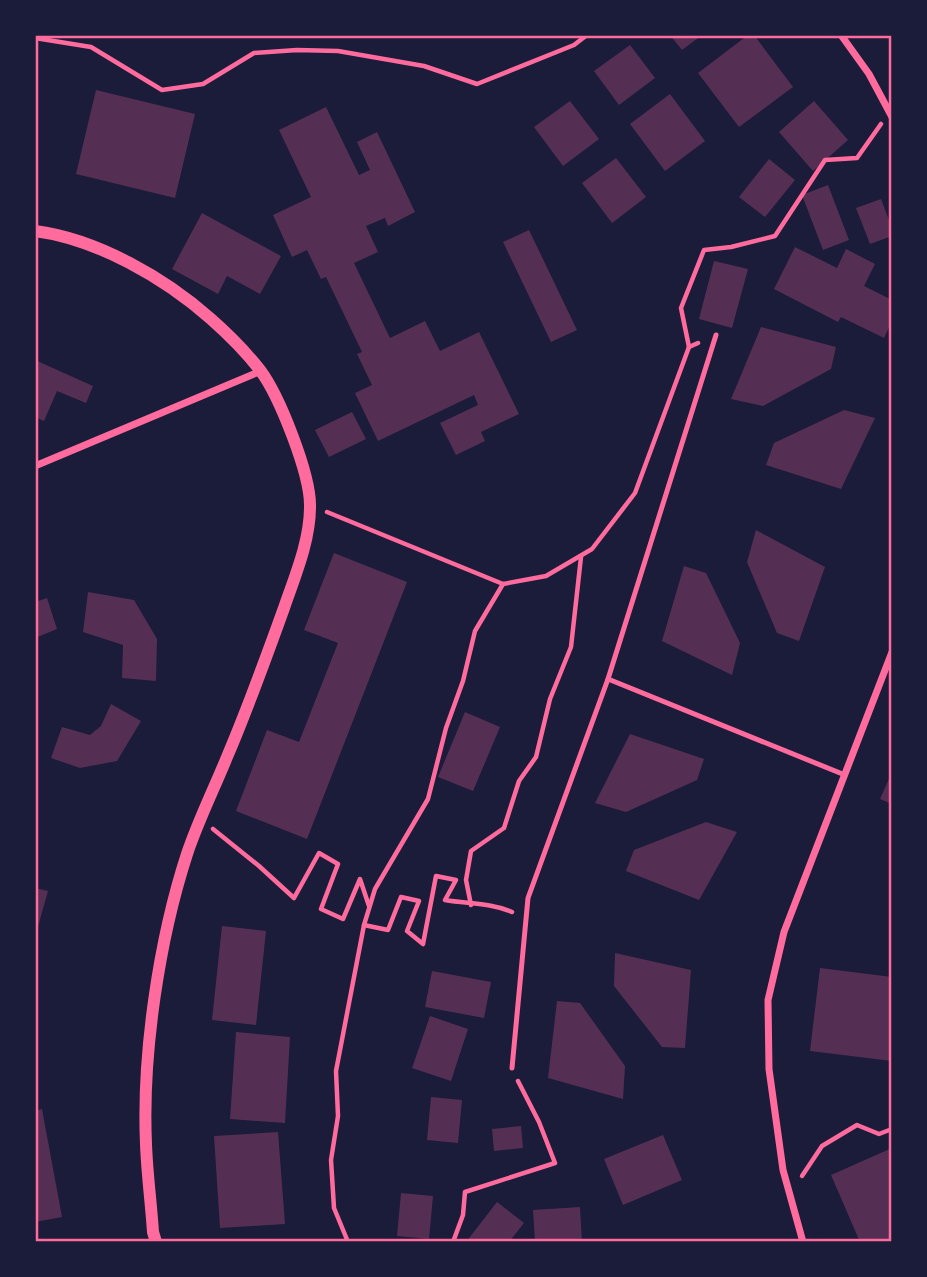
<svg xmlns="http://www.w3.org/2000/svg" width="927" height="1277" viewBox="0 0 927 1277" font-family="'Crimson Pro',serif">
<rect width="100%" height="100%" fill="#1b1b3a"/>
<g fill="#542f53">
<path d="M670,35H702L682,50Z"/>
<path d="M748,35H754L793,87L739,127L698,73Z"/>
<path d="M630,45L655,78L619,105L594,71Z"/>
<path d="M96,90L195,114L175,198L76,174Z"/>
<path d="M670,94L705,141L665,171L630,124Z"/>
<path d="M570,101L599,139L563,166L534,127Z"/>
<path d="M814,101L848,140L813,171L779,132Z"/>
<path d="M326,107L359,175L370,170L357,142L377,132L415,212L388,226L385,218L366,226L378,252L354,263L390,338L425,321L440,351L479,332L519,414L481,432L485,441L456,455L440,423L478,405L474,395L378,441L355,393L372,385L357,354L362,352L326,277L321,279L307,250L292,257L273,215L311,197L279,130Z"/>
<path d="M616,158L646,197L612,223L582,183Z"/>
<path d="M769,159L795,180L765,217L739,197Z"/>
<path d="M828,185L849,240L823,250L802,195Z"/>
<path d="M881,199L892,228V236L870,244L856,208Z"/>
<path d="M202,213L281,256L260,294L227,276L218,294L172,269Z"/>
<path d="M529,230L577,330L551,342L503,242Z"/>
<path d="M795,247L837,268L846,249L875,264L864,286L892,300V321L884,338L841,317L838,322L774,289Z"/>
<path d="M714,261L748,269L732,328L699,319Z"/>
<path d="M761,327L836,347L831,369L763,406L731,399Z"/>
<path d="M35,360L93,386L86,403L57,391L44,421L35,417Z"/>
<path d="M844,410L875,418L841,489L766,465L774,443Z"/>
<path d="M352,412L366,439L329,457L315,430Z"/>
<path d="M756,530L825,567L799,641L777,633L747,562Z"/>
<path d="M334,553L407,582L307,839L236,811L267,730L299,742L338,643L304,630Z"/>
<path d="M684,566L706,573L740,643L732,675L662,641Z"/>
<path d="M88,592L134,600L157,639L156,681L122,678L123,645L83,632Z"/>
<path d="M47,598L57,629L35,638V602Z"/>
<path d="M111,704L141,721L117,761L80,768L51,758L62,727L90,735L101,726Z"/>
<path d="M465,712L500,727L473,791L438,777Z"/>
<path d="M630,734L704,759L697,780L626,812L595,803Z"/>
<path d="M892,772V804L880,799Z"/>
<path d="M706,822L737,832L699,900L626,871L634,850Z"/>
<path d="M35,888L48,891L36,934H35Z"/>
<path d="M222,926L266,931L256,1025L212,1020Z"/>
<path d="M615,953L691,970L685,1048L662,1047L614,986Z"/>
<path d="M820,968L892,977V1061L810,1051Z"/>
<path d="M432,971L491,982L484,1018L425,1007Z"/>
<path d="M557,1001L580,1003L625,1066L623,1099L548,1078Z"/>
<path d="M430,1016L468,1029L451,1081L412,1068Z"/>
<path d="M236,1032L290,1037L285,1123L230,1119Z"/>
<path d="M431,1097L462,1100L458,1143L427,1140Z"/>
<path d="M42,1109L62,1217L35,1222V1111Z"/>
<path d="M521,1126L523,1148L494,1151L492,1129Z"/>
<path d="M278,1132L285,1224L220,1228L214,1136Z"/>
<path d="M663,1135L682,1180L623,1205L604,1159Z"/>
<path d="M892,1148V1242H860L831,1175Z"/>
<path d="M401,1193L433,1196L429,1239L397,1236Z"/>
<path d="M497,1202L524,1223L509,1242H466Z"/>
<path d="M580,1207L582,1242H535L533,1210Z"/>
</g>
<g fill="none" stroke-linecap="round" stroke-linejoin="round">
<g stroke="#ff6b9d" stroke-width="4.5">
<path d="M35,38L91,47L162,90L203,84L254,53L297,50L338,51L424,66L477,84L574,45L587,35"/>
<path d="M698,343L689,347L681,308L704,250L731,247L775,236L825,160L857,158L881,124"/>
<path d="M327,512L503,584L546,576L592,549L635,493L689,347"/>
<path d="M213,829L259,866L294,898L319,853L338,864L321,909L343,919L360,879L369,906"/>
<path d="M471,905L466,880L471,851L504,828L519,781L536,757L550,699L571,647L581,557"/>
<path d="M364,925L388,930L401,897L419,901L407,931L423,944L436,876L456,880L445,900C468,904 492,903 512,912"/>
<path d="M802,1176L822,1146L857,1125L879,1134L892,1129"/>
<path d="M348,1242L334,1208L331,1160L338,1116L336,1071L364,925L375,889L428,799L446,728L463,681L475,631L503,584"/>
<path d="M453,1242L463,1215L465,1192L555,1163L539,1122L518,1081"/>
</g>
<g stroke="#ff6b9d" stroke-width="5">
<path d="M608,679L845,775"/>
<path d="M512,1068L528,898L608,679L716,335"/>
</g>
<g stroke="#ff6b9d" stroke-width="7">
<path d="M841,35L869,74L892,117"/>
<path d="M35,466L261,371"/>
<path d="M803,1242L783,1170L769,1069L768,1000L784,932L892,652"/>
</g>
<path stroke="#ff6b9d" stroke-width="12" d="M35,231C97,239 165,278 211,319C228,334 246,352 260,370C279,395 311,475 310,507C310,541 295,576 284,608C266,658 248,708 227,757C214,789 198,821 187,854C159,940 142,1054 146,1144C147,1173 151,1202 153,1232L156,1242"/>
</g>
<rect width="927" height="1277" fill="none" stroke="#1b1b3a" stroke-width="74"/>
<rect x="37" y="37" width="853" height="1203" fill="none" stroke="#ff6b9d" stroke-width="2.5"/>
</svg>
